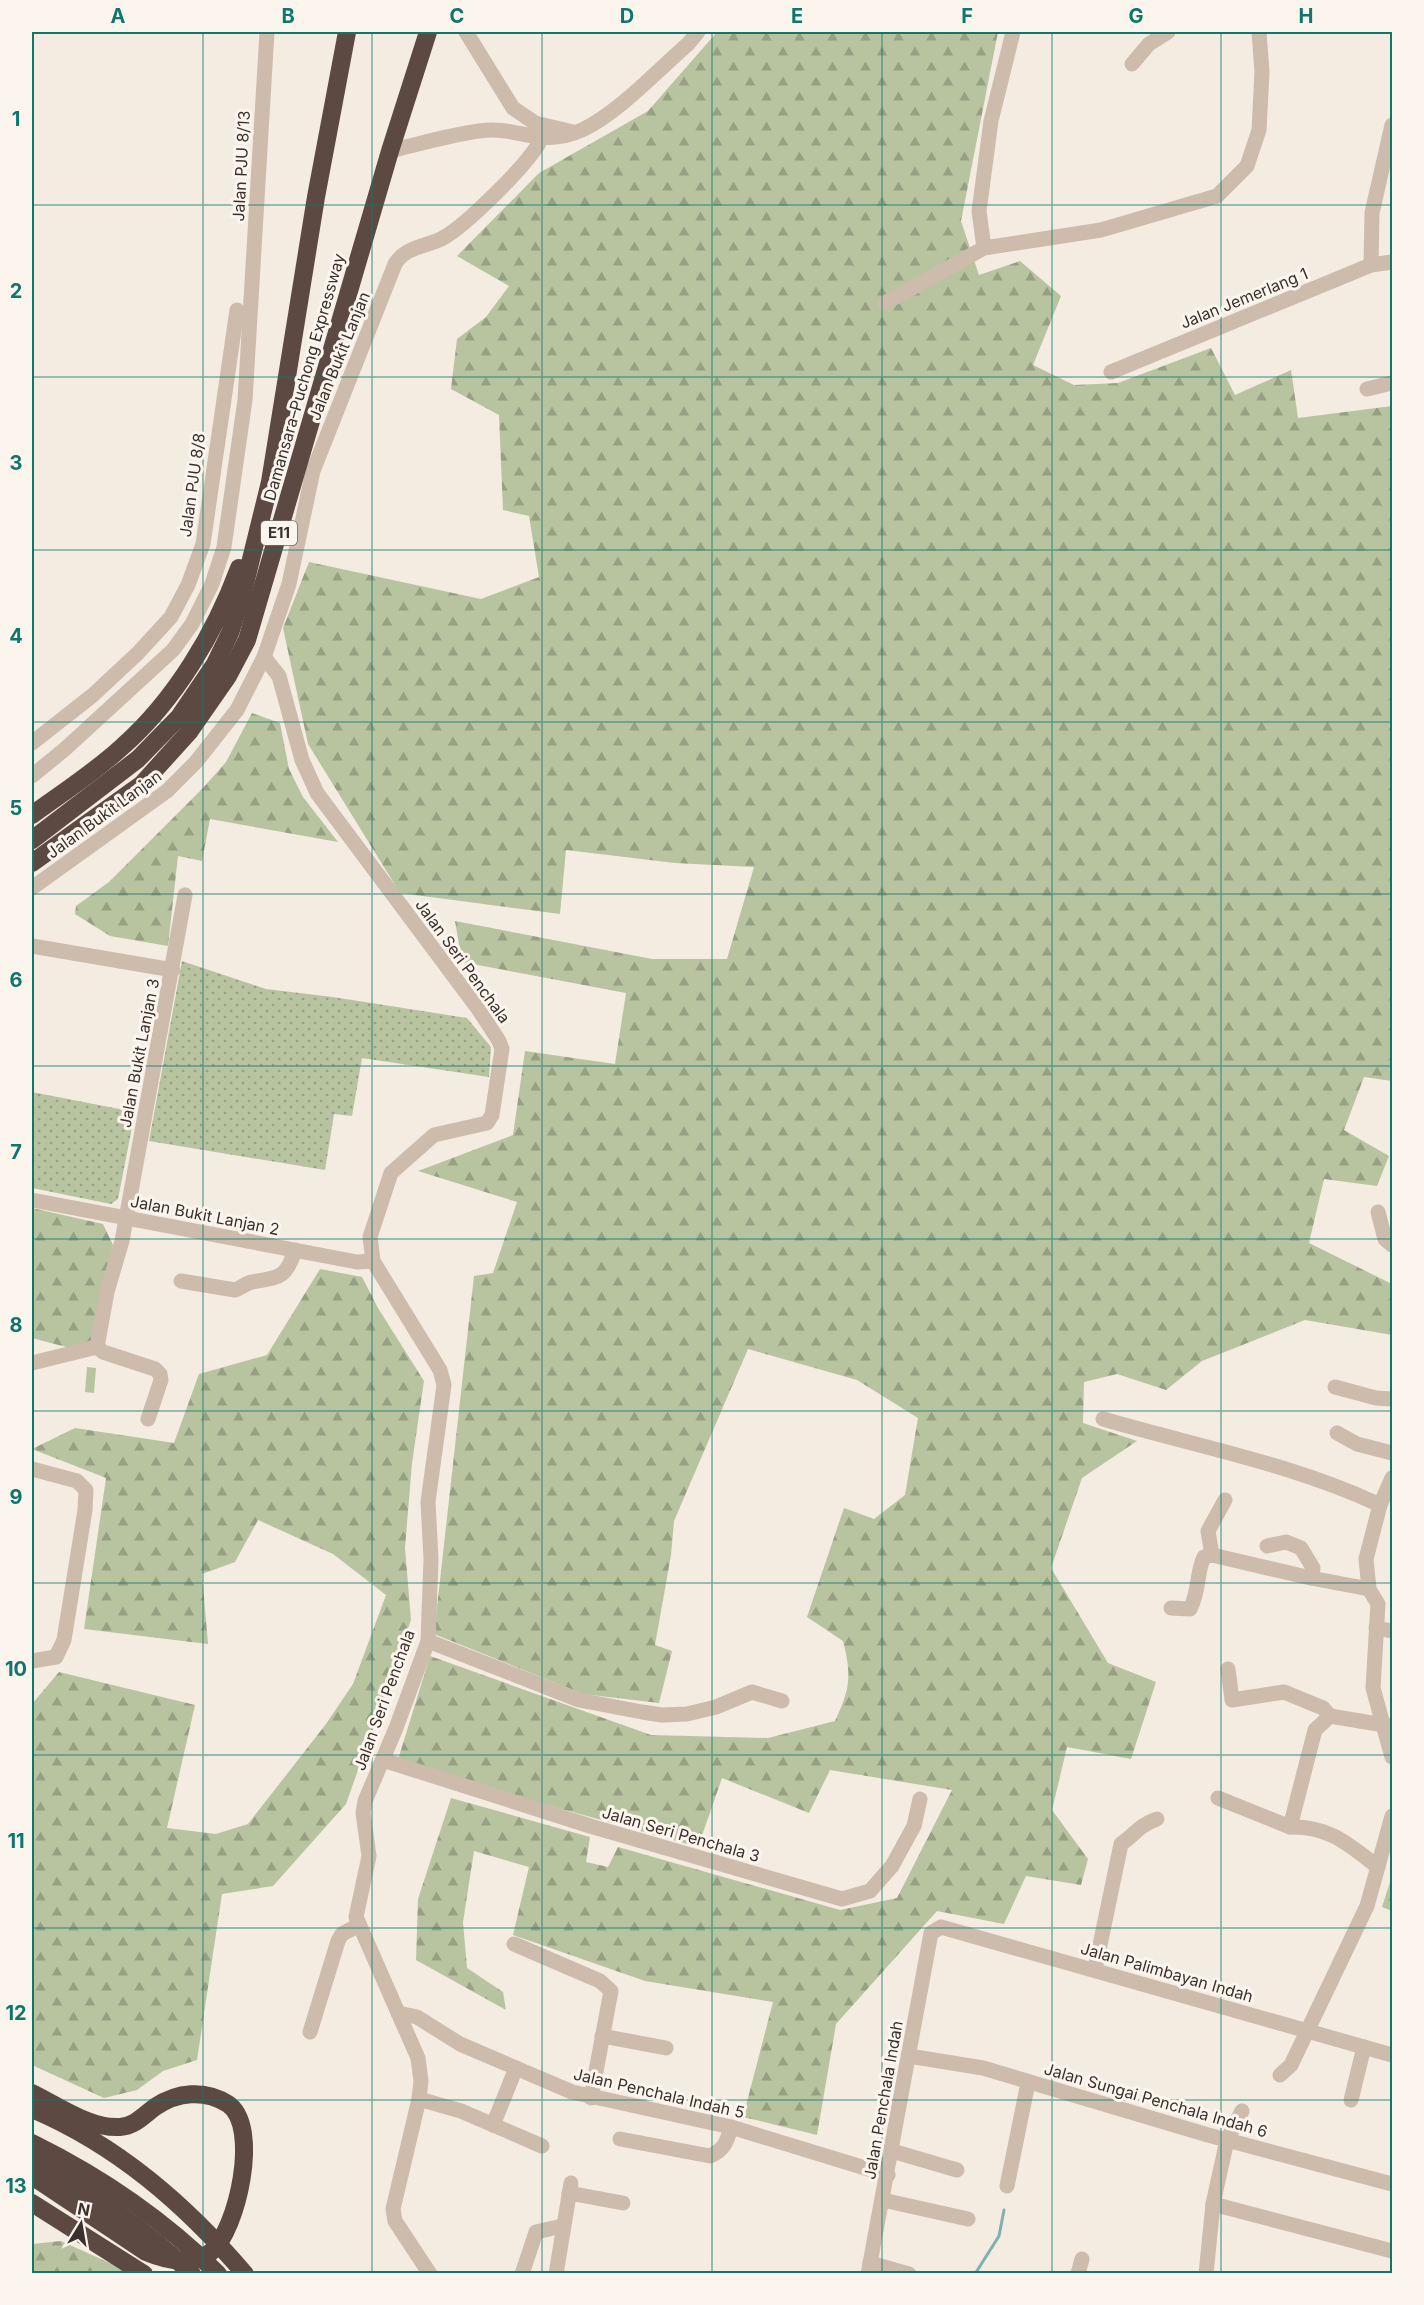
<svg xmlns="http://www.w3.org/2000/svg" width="1424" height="2305" viewBox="0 0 1424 2305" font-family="Inter,sans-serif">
<defs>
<pattern id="grass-dots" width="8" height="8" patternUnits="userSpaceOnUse" patternTransform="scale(1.5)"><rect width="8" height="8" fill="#b8c4a0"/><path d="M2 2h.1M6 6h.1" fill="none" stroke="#97a083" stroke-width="1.8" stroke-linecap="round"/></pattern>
<pattern id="forest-firs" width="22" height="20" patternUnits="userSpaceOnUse" patternTransform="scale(1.5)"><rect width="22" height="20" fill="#b8c4a0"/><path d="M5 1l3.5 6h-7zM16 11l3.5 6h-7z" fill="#97a083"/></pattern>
</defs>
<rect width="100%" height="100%" fill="#f4ebe1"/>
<g fill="url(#grass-dots)">
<path d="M182,961L266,989L333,997L467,1018L491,1047L489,1077L362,1058L352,1116L334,1114L325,1170L149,1141Z"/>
<path d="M32,1092L135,1112L118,1199L111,1204L32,1188Z"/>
</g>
<g fill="url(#forest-firs)">
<path d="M717,32H998L961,221L979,275L1020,261L1061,296L1033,365L1074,385L1118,383L1211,348L1235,395L1291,370L1298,418L1392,406V1081L1364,1077L1344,1130L1389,1156L1377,1186L1324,1179L1309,1243L1392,1284V1335L1305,1320L1202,1361L1166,1390L1117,1374L1084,1382L1083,1423L1137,1441L1082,1478L1051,1568L1108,1663L1156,1682L1131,1759L1067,1747L1052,1810L1088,1859L1081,1885L1026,1876L1004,1924L937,1911L836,2024L817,2135L743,2117L773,2002L645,1981L513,1935L529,1867L474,1851L463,1922L467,1968L503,1992L506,2010L416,1960L418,1899L451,1798L590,1837L586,1862L608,1867L618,1847L840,1910L897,1898L952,1790L830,1770L809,1813L722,1778L698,1847L397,1763L430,1656L651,1735L768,1738L835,1721C850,1689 852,1676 843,1641L807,1617L844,1508L874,1519L905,1495L918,1418L857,1380L748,1349L674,1521L671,1555L655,1645L672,1651L659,1703L583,1694L434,1634L474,1276L493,1273L517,1202L418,1171L513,1135L525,1051L615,1064L626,993L462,962L455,921L652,959H727L754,867L675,863L566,850L560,914L400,893L308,744L283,628L309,562L481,599L539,577L529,516L503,510L499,415L451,389L457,339L486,317L509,286L457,256L539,173L648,111Z"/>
<path d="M252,713L280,723L289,769L303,797L338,842L210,819L202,861L178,856L168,946L110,936L75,914L76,906L109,882L203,788L226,762Z"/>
<path d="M32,1208L103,1224L113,1245L93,1340L70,1348L32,1338Z"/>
<path d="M320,1269L362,1277L378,1308L424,1381L412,1463L405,1548L411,1620L346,1804L273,1886L222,1894L197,2060L163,2071L137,2090L104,2098L32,2065V1704L59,1672L195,1705L167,1828L216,1834L248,1824L326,1724L353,1684L386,1595L333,1554L258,1520L235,1562L202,1574L208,1644L84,1629L106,1478L32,1449L75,1428L174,1443L199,1374L267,1355Z"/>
<path d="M1392,1876V1911L1382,1907Z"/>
<path d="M61,2241L132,2273H32V2244Z"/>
</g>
<path fill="#b8c4a0" d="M87,1367L96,1368L94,1393L85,1392Z"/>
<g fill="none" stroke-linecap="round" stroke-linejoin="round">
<path stroke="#7fb0b2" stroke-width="3" d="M975,2274L999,2236L1004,2210"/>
<g stroke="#cdbbac" stroke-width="15">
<path d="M466,32L513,108L535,123L573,132"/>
<path d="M1132,64L1149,44L1168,32"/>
<path d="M390,151C419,144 449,135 479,131C518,125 540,149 582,130C617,114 658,70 688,44L698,32"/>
<path d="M984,248L979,211L991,121L1013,32"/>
<path d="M1371,265L1372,213L1392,125"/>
<path d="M885,303L984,248L1101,230L1217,196L1247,166L1259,130L1262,72L1259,32"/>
<path d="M1111,372L1371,265L1392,262"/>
<path d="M1367,389L1392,383"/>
<path d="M264,657L279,676L302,760L317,793L479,1010L499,1041L502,1049L492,1115L487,1123L434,1135L391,1173L370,1237L373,1261L440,1370L444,1385L428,1502L431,1559L428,1641L396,1728L365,1801L363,1813L369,1856L356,1917L418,2058L421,2081L419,2099L393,2209L395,2221L430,2274"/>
<path d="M32,743L93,695L138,653L171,617L188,585L203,544L237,310"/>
<path d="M32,776L65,749L173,650L192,624L212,584L224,547L245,400L267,32"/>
<path d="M32,888L167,791L196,762L237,710L264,657L289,584L313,471L395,264C406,246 426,247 443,238C465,226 531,162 541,139"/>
<path d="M32,946L173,970"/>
<path d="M32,1200L357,1262L373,1261"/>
<path d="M1378,1212L1385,1239L1392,1245"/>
<path d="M181,1281L235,1290C241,1288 246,1283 252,1282C279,1277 286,1279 295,1250"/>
<path d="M97,1347L107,1292L122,1241L185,895"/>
<path d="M97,1347L103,1352L155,1369L160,1374L161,1380L148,1419"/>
<path d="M32,1363L97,1347"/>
<path d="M1335,1387L1376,1398L1392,1399"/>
<path d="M1103,1419C1196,1446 1293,1464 1380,1505"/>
<path d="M1337,1433L1357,1444L1392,1453"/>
<path d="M32,1469L77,1481L86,1490L85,1510L64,1640L56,1657L32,1661"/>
<path d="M1392,1478L1380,1505L1366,1559L1369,1589L1378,1604L1373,1688L1392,1757"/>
<path d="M1267,1546L1286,1542L1301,1548L1313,1568L1311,1578L1369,1589"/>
<path d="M1212,1555L1208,1531L1225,1500"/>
<path d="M1171,1608L1190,1609C1200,1590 1196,1573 1204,1557L1212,1555L1311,1578"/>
<path d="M1376,1628L1392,1631"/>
<path d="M428,1641L579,1700L642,1712L662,1715L687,1714L716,1707L752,1692L782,1701"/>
<path d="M1228,1669L1232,1700L1284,1692L1323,1708L1330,1716"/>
<path d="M383,1760L590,1826L842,1899L870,1891L892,1866L914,1826L920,1799"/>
<path d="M1218,1798L1290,1827L1315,1730L1330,1716L1390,1726"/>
<path d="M1290,1827C1329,1826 1348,1844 1378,1867"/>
<path d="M514,1944L600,1981L611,1991L591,2098"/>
<path d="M1095,1969L1121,1844C1137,1833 1136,1827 1157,1819"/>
<path d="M398,2013L417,2017L460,2044L572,2092L731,2127L888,2175"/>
<path d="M310,2032L338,1941L342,1934L359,1925"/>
<path d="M602,2036L666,2048"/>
<path d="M909,2056L983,2068L1208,2135L1392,2184"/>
<path d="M1280,2075L1291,2065L1367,1906L1392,1816"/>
<path d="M419,2099L461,2111L542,2146"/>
<path d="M1351,2100L1364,2047"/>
<path d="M493,2125L516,2068"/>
<path d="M620,2139L710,2156C724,2150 727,2142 731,2127"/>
<path d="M892,2151L957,2170"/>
<path d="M1007,2186L1028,2083"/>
<path d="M569,2193L623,2203"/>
<path d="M883,2200L968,2219"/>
<path d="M1213,2204L1392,2251"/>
<path d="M870,2263L909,2274"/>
<path d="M522,2274L536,2232L562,2226"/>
<path d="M556,2274L571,2183"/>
<path d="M868,2274L931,1933L941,1927L1392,2055"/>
<path d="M1078,2274L1082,2259"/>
<path d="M1206,2274L1213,2204L1227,2140L1242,2111"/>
</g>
<g stroke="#5c4a42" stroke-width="18">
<path d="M32,815C62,793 95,772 123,746C175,700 215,633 239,568"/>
<path d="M32,840L138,759L179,717L215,664L230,633L241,600L270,482L316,197L347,32"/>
<path d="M32,863L142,784L189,732L228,676L247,640L390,151L428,32"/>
<path d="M32,2093C57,2105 90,2129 120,2127C135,2126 144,2115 155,2107C177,2092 205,2089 228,2104C261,2126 237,2231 211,2252C192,2267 165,2260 146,2252L32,2176"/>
<path d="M32,2109C117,2145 185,2204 245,2274"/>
<path d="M32,2143C101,2177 163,2219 218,2274"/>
<path d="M32,2162C89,2191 145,2229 192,2274"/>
<path d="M32,2203L144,2274"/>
</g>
</g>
<path fill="none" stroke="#0f766e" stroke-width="1.5" stroke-opacity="0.55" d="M203,32V2274M372,32V2274M542,32V2274M712,32V2274M882,32V2274M1052,32V2274M1221,32V2274M32,205H1392M32,377H1392M32,550H1392M32,722H1392M32,894H1392M32,1066H1392M32,1239H1392M32,1411H1392M32,1583H1392M32,1755H1392M32,1928H1392M32,2100H1392"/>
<g text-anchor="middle" stroke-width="6" stroke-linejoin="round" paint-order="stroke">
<rect fill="#fbf5ee" stroke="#756b66" stroke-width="1.5" x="261" y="521" width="36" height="24" rx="4.5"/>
<g font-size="15" font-weight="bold" fill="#3b302b">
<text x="279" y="538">E11</text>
</g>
<g font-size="16" fill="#3b302b" stroke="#fbf5ee">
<text transform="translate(241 166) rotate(-87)" y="6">Jalan PJU 8/13</text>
<text transform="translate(1244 298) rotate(-22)" y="6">Jalan Jemerlang 1</text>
<text transform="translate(339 356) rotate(-68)" y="6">Jalan Bukit Lanjan</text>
<text transform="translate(304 377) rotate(-74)" y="6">Damansara–Puchong Expressway</text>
<text transform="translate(192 485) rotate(-82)" y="6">Jalan PJU 8/8</text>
<text transform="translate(104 814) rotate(-36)" y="6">Jalan Bukit Lanjan</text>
<text transform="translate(463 961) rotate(54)" y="6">Jalan Seri Penchala</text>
<text transform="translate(139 1053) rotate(-79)" y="6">Jalan Bukit Lanjan 3</text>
<text transform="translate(205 1215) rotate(11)" y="6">Jalan Bukit Lanjan 2</text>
<text transform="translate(384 1700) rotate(-70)" y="6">Jalan Seri Penchala</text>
<text transform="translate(681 1834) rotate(16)" y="6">Jalan Seri Penchala 3</text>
<text transform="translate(1167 1972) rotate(16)" y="6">Jalan Palimbayan Indah</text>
<text transform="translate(659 2093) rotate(13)" y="6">Jalan Penchala Indah 5</text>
<text transform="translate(883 2100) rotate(-80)" y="6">Jalan Penchala Indah</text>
<text transform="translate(1156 2100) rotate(16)" y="6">Jalan Sungai Penchala Indah 6</text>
</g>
</g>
<rect width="1424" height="2305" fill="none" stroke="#fbf5ee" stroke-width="66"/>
<g transform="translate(81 2224) rotate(11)" stroke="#fbf5ee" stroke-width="4.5" paint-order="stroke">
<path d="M0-4.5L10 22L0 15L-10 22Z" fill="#3b302b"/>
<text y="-9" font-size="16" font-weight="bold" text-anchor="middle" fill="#3b302b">N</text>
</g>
<rect x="33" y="33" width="1358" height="2239" fill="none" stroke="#0f766e" stroke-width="2"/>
<g font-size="20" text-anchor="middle" font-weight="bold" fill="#0f766e">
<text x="118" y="23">A</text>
<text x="288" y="23">B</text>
<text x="457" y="23">C</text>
<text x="627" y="23">D</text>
<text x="797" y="23">E</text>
<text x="967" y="23">F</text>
<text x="1136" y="23">G</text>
<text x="1306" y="23">H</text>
<text x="16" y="126">1</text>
<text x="16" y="298">2</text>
<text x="16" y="470">3</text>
<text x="16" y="643">4</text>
<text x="16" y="815">5</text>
<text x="16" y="987">6</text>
<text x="16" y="1159">7</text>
<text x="16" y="1332">8</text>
<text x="16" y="1504">9</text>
<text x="16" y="1676">10</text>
<text x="16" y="1848">11</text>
<text x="16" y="2020">12</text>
<text x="16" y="2193">13</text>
</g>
</svg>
